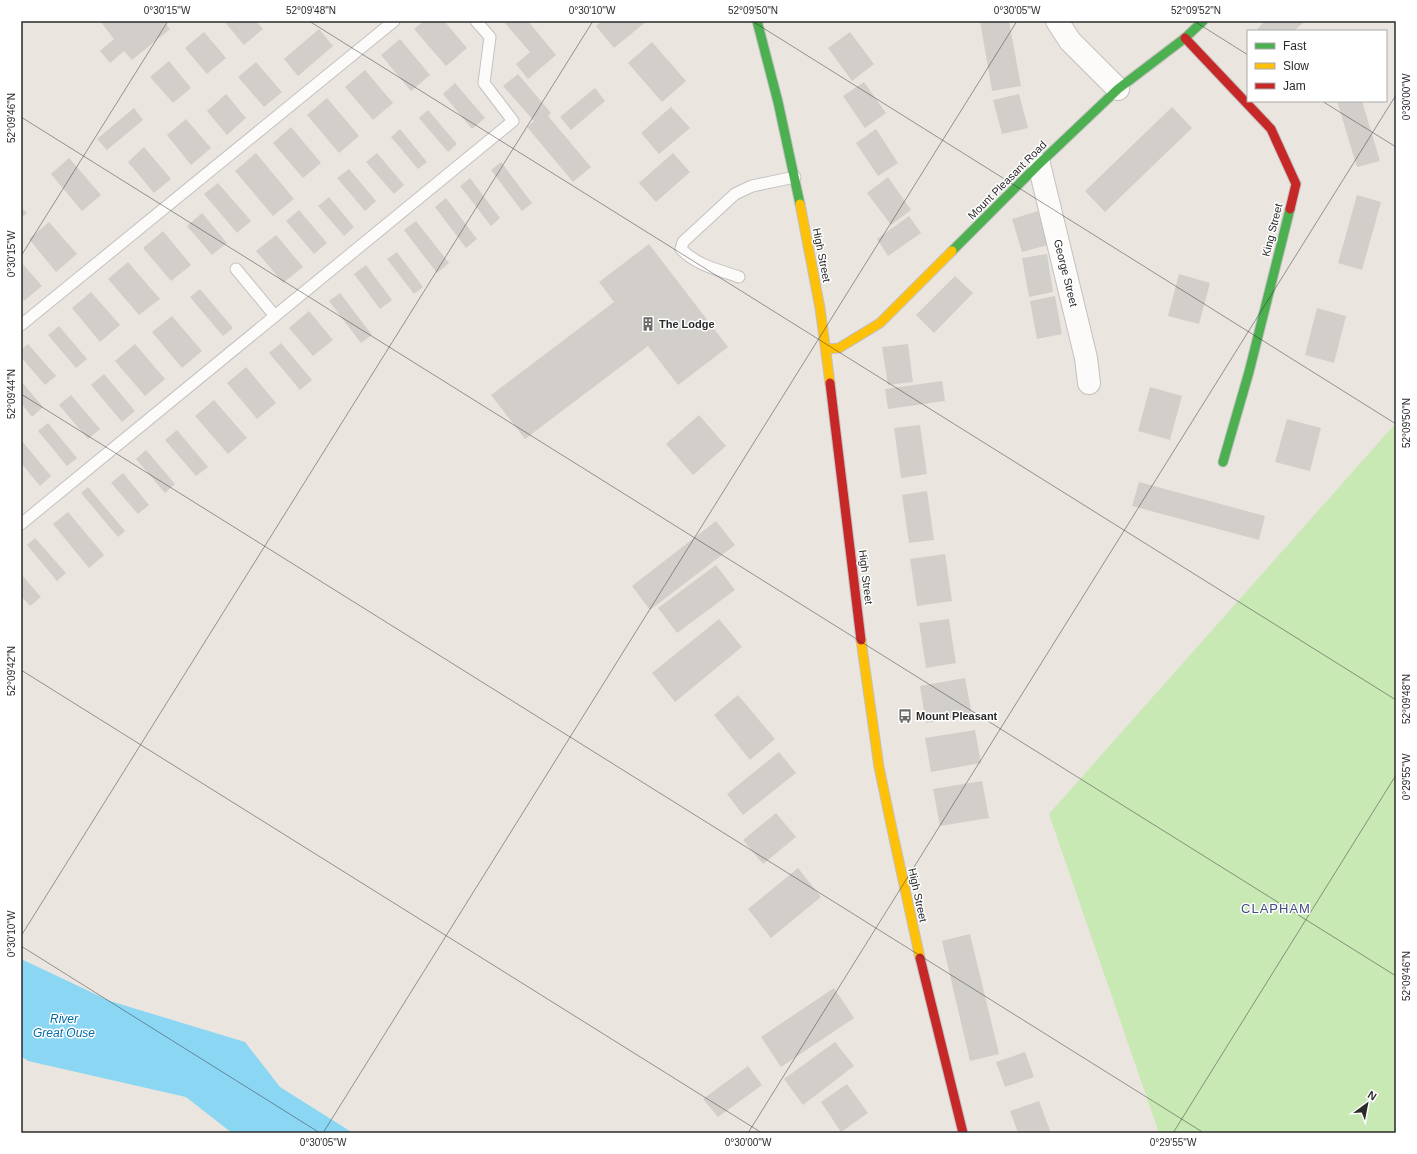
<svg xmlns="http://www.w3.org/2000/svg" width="1417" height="1154" viewBox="0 0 1417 1154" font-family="Arial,sans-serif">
<rect width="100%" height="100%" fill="#eae5df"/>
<path fill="#c8e8b4" d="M1396,423V1133H1159L1049,814Z"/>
<path fill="#8bd6f3" d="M21,959L110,1001L245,1042L280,1087L353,1133H232L186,1097L28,1061L21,1056Z"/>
<g fill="#d2cfcb">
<path d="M100,21H164L170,29L132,60L124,51L110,63L100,51L114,39Z"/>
<path d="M224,21H256L263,29L244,45Z"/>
<path d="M424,21H444L467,48L446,66L414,29Z"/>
<path d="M503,21H528L556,55L528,79L516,64L530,52Z"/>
<path d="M602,21H647L614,48L596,26Z"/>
<path d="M980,21H1009L1021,86L992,91Z"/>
<path d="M1265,21H1305L1294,31H1259L1257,29Z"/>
<path d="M319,29L333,46L298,76L284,59Z"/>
<path d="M204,32L226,58L207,74L185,48Z"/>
<path d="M850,32L874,64L852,81L828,48Z"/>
<path d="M400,39L430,75L411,91L381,55Z"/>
<path d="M652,42L686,81L662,102L628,63Z"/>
<path d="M169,61L191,88L173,103L150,77Z"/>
<path d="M256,62L282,92L264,107L238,77Z"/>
<path d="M365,70L393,103L373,120L345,87Z"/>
<path d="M518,74L551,113L548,116L591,167L573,182L527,127L534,121L503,86Z"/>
<path d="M864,82L886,113L865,128L843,96Z"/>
<path d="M455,83L485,118L472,129L443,94Z"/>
<path d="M595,88L605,101L571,130L560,117Z"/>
<path d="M226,94L246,118L227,135L207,111Z"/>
<path d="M1019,94L1028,128L1002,134L993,100Z"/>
<path d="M327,98L359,136L339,153L307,115Z"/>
<path d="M1337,101H1362L1380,161L1357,167Z"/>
<path d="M671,107L690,128L659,154L641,133Z"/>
<path d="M1172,107L1192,128L1105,212L1085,191Z"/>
<path d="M134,108L143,120L107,150L97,139Z"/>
<path d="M428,110L457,144L448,152L419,118Z"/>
<path d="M186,119L211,148L191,165L167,135Z"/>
<path d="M291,127L321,163L303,178L273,143Z"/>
<path d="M400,129L427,162L418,169L391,137Z"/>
<path d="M876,129L898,163L878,176L856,143Z"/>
<path d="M144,147L171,179L154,193L128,162Z"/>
<path d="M256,153L294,199L273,216L235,171Z"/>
<path d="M377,153L404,185L394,194L366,162Z"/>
<path d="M673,153L690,172L656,202L639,183Z"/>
<path d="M69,158L101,195L82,211L51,174Z"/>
<path d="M501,162L532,203L522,211L491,170Z"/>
<path d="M349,169L376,201L365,211L337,178Z"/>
<path d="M888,177L911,210L891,225L867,193Z"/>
<path d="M470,178L500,218L491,226L460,186Z"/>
<path d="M218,183L251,221L237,233L204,194Z"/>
<path d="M1357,195L1381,202L1362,270L1338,263Z"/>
<path d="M329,197L354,227L344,236L318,206Z"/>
<path d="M446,198L477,239L466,248L435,207Z"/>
<path d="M21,207L27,213L21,218Z"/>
<path d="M299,210L327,243L314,254L286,221Z"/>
<path d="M1038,211L1048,245L1022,252L1012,219Z"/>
<path d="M202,213L227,243L212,255L187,226Z"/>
<path d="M909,216L921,233L888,256L877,239Z"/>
<path d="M416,221L449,263L437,273L404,230Z"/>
<path d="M49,222L77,254L56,272L29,239Z"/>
<path d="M163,231L191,265L171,281L143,248Z"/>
<path d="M276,235L303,267L283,283L256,251Z"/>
<path d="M649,244L728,347L678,385L648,346L525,439L491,395L614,302L599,282Z"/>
<path d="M397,252L423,287L414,294L387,259Z"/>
<path d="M1047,254L1053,292L1029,297L1022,258Z"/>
<path d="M21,262L42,286L24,301L21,297Z"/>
<path d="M128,262L160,299L139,315L108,279Z"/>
<path d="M366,265L392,300L380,309L354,274Z"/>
<path d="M1179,274L1210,283L1199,324L1168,316Z"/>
<path d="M955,276L973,293L934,333L916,315Z"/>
<path d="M200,289L233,328L223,336L190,297Z"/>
<path d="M91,292L120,325L100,342L72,308Z"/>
<path d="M340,293L372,335L361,343L329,301Z"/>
<path d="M1055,296L1062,334L1037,339L1030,301Z"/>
<path d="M1317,308L1346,316L1334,363L1305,355Z"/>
<path d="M309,311L333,340L313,356L289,328Z"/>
<path d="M172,316L202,351L182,368L152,332Z"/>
<path d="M59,326L87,359L76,368L48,335Z"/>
<path d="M281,343L312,380L300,390L269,353Z"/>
<path d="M28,344L56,376L45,385L21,357V350Z"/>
<path d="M135,344L165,379L145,396L115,361Z"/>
<path d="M908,344L913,382L888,385L882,347Z"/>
<path d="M246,367L276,403L257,419L227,383Z"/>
<path d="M104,374L135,411L122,422L91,385Z"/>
<path d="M21,381L43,407L32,417L21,403Z"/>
<path d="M942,381L945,401L888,409L885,389Z"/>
<path d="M1150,387L1182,396L1170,440L1138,431Z"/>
<path d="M71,395L100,429L88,439L59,405Z"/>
<path d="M214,400L247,438L228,454L195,416Z"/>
<path d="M699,415L726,446L693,475L666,444Z"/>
<path d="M1287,419L1321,428L1310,471L1275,462Z"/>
<path d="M48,423L77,458L67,466L38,431Z"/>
<path d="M920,425L927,474L901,478L894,428Z"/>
<path d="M177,430L208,467L196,476L165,440Z"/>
<path d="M21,440L51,476L40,486L21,463Z"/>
<path d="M146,450L175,484L165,493L136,459Z"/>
<path d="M123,473L149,505L138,514L111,483Z"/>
<path d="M1139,482L1265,516L1259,540L1132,506Z"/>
<path d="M88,487L125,531L118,537L81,493Z"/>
<path d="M927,491L934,540L909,543L902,495Z"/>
<path d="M68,512L104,555L89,568L53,524Z"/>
<path d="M716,521L735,545L650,610L632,586Z"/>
<path d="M35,538L66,573L57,581L27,545Z"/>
<path d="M945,554L952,601L917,606L910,559Z"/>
<path d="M716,565L735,590L677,633L658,608Z"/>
<path d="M21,574L41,597L30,606L21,596Z"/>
<path d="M719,619L742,647L675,702L652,673Z"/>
<path d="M949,619L956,663L926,668L919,623Z"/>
<path d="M965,678L972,715L926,723L920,686Z"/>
<path d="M738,695L775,739L750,760L714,715Z"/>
<path d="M975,730L981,763L931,772L925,738Z"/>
<path d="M779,752L796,773L743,815L727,794Z"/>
<path d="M982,781L989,818L940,826L933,789Z"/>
<path d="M776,813L796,837L763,864L743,840Z"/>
<path d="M798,868L821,897L771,938L748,909Z"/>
<path d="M970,934L999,1054L970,1061L942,941Z"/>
<path d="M834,988L854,1018L781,1067L761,1037Z"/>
<path d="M835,1042L854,1066L803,1105L784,1079Z"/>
<path d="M1025,1052L1034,1077L1005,1087L996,1062Z"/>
<path d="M748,1066L762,1085L718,1117L703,1099Z"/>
<path d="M847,1084L868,1113L841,1132L821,1102Z"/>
<path d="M1039,1101L1051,1133H1018L1010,1111Z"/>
</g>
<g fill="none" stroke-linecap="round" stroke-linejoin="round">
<defs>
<g id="lane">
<path d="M236,269L275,316"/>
<path d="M739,277C719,270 696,265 681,249L683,242L735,194L752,186L795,177"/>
<path d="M21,325L394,21"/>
<path d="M21,524L513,121L484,83L490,37L476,21"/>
</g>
<g id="street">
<path d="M1057,21L1070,41L1118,89"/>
<path d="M1039,164L1086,358L1089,383"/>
</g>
<g id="fast">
<path d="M757,21L778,102L800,204"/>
<path d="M952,251L1039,164L1118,89L1185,38L1203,21"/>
<path d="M1223,462L1249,372L1290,209"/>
</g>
<g id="slow">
<path d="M800,204L820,308L830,383"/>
<path d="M826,349L839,348L880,323L952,251"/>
<path d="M861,640L879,767L893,834L920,958"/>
</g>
<g id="jam">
<path d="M1185,38L1271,129L1296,184L1290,209"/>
<path d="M830,383L861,640"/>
<path d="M920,958L963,1133"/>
</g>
</defs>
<use href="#lane" stroke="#c3c1c1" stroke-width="13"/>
<use href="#street" stroke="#c3c1c1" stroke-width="24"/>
<use href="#fast" stroke="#c3c1c1" stroke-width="11"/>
<use href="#slow" stroke="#c3c1c1" stroke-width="11"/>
<use href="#jam" stroke="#c3c1c1" stroke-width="11"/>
<use href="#lane" stroke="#fcfbfa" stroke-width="11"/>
<use href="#street" stroke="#fcfbfa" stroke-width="22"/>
<use href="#fast" stroke="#4caf50" stroke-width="9"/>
<use href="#slow" stroke="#ffc107" stroke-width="9"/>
<use href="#jam" stroke="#c62828" stroke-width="9"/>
</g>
<path fill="none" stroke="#2a2a2a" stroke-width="1" stroke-opacity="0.45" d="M309,21L1396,700M752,21L1396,424M1194,21L1248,55M1322,101L1396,147M21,117L1396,976M21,256L168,21M21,394L1204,1133M21,670L762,1133M21,936L593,21M21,946L320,1133M323,1133L1017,21M748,1133L1396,95M1173,1133L1396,775"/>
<defs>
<symbol id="building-bare" viewBox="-9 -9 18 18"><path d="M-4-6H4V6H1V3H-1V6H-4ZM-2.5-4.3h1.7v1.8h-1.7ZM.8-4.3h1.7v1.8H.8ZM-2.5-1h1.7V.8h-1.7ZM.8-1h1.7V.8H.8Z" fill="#6d6b69" stroke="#fff" stroke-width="2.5" paint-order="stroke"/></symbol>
<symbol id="bus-bare" viewBox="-9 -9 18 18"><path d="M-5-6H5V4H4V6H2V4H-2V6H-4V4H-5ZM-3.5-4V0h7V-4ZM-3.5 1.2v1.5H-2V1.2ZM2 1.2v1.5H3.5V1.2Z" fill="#6d6b69" stroke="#fff" stroke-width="2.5" paint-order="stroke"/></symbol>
</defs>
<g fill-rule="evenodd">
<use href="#building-bare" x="638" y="314" width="20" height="20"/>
<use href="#bus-bare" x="895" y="706" width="20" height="20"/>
</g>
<g text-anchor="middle" stroke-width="3" stroke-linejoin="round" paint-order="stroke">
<g font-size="11" fill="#2a2a2a" stroke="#fff">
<text transform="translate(1007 180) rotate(-45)" y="4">Mount Pleasant Road</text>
<text transform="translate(1272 230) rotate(-76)" y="4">King Street</text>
<text transform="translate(822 255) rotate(79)" y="4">High Street</text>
<text transform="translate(1066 273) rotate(76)" y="4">George Street</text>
<text transform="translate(866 577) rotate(83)" y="4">High Street</text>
<text transform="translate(918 895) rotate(78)" y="4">High Street</text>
</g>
<g font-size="11" font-weight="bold" fill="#2a2a2a" stroke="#fff" text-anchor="start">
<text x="659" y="328">The Lodge</text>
<text x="916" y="720">Mount Pleasant</text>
</g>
<g font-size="12" font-style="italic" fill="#006aa9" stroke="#fff">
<text x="64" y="1023">River<tspan x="64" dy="14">Great Ouse</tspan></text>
</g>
<g font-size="13" letter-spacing="1" fill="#464e80" stroke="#fff">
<text x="1276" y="913">CLAPHAM</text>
</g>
</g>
<rect width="1417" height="1154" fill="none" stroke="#ffffff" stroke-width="44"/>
<rect x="1247" y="30" width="140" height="72" fill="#ffffff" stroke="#aaaaaa"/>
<rect x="1255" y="43" width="20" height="6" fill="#4caf50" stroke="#aaaaaa"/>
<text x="1283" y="50" font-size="12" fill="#2a2a2a">Fast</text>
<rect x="1255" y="63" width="20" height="6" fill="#ffc107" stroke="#aaaaaa"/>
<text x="1283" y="70" font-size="12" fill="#2a2a2a">Slow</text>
<rect x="1255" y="83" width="20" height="6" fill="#c62828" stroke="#aaaaaa"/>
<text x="1283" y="90" font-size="12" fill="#2a2a2a">Jam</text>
<g transform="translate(1367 1104) rotate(32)" stroke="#ffffff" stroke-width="3" paint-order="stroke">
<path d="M0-3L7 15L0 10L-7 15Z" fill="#2a2a2a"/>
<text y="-6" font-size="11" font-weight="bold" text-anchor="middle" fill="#2a2a2a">N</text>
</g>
<rect x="22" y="22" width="1373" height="1110" fill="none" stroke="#2a2a2a" stroke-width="1.5"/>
<g font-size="10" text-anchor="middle" fill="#2a2a2a">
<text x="167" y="14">0°30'15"W</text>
<text x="311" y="14">52°09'48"N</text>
<text x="592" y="14">0°30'10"W</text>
<text x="753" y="14">52°09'50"N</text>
<text x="1017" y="14">0°30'05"W</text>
<text x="1196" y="14">52°09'52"N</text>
<text transform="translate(1406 97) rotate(-90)" y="4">0°30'00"W</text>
<text transform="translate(11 118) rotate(-90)" y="4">52°09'46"N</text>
<text transform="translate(11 254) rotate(-90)" y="4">0°30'15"W</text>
<text transform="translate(11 394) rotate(-90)" y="4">52°09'44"N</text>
<text transform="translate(1406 423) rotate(-90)" y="4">52°09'50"N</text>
<text transform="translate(11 671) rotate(-90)" y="4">52°09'42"N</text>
<text transform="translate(1406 699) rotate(-90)" y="4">52°09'48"N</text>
<text transform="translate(1406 777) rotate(-90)" y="4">0°29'55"W</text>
<text transform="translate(11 934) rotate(-90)" y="4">0°30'10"W</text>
<text transform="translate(1406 976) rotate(-90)" y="4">52°09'46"N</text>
<text x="323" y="1146">0°30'05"W</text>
<text x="748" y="1146">0°30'00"W</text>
<text x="1173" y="1146">0°29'55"W</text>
</g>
</svg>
